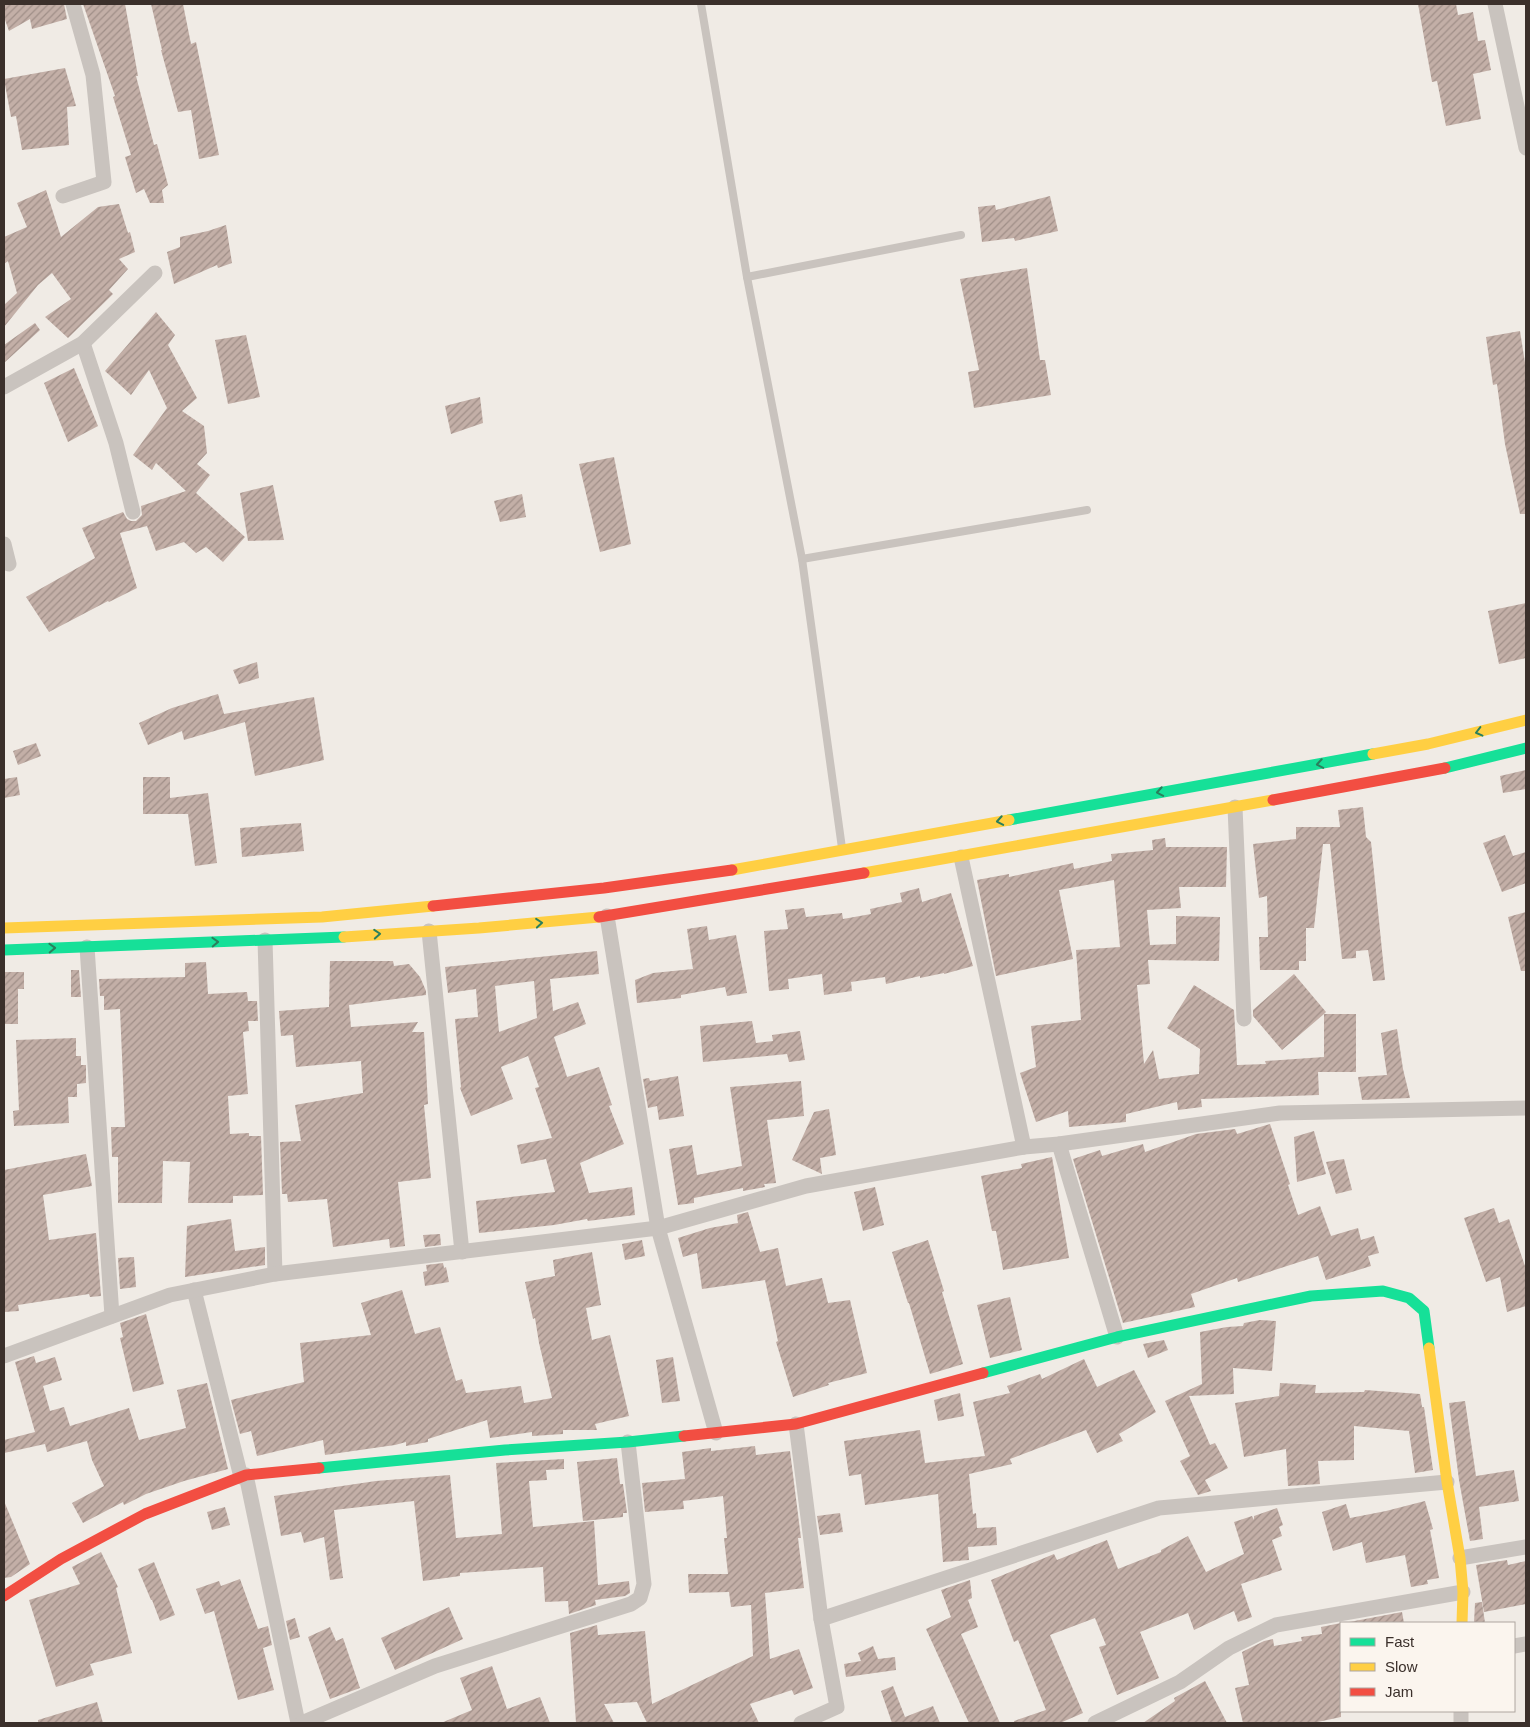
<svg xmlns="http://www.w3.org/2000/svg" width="1530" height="1727" viewBox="0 0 1530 1727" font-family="Helvetica,sans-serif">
<defs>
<pattern id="building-hatch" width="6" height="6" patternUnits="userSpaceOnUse" patternTransform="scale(1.25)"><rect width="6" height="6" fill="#c3afa7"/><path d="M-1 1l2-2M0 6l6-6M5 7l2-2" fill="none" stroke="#a08f88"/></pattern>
</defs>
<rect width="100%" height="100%" fill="#f0ebe5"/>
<g fill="url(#building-hatch)" fill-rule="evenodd">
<path d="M4,4H64L67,19L32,29L30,19L9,31L4,17Z"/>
<path d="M83,4H125L138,76H136L154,145L157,144L168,185L162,190L164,203H150L144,189L136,193L125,157L131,155L113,97L115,96Z"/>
<path d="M151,4H183L191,44L196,42L219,155L199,159L191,110L178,112L161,50H162Z"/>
<path d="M1418,4H1456L1458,15L1473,12L1478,41L1485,40L1491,70L1473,74L1481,119L1446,126L1437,81L1432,82Z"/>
<path d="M65,68L76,106L67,107L69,145L22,150L16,116L11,117L4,79Z"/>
<path d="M46,190L61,237L98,207L119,204L128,233L130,232L135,252L119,259L128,269L109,290L113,294L68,338L45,317L71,299L52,273L38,285L4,327V305L17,293L8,261L4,264V237L27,227L17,203Z"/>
<path d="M1050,196L1058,231L1015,241L1014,238L982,242L978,207L995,205L996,210Z"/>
<path d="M226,225L232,263L218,268L217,265L174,284L167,252L180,247V237L208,231Z"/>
<path d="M1027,268L1040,360H1045L1051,395L974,408L968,372L979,370L960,279Z"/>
<path d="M156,312L175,335L168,345L197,398L182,411L204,426L207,453L197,464L210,475L196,493L245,537L223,562L206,547L196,553L184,542L156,551L147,526L120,533L137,588L109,602L108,601L49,632L26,597L95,558L82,528L123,512L127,519L131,521H136L142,515L141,506L186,491L156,463L152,470L133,455L167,408L149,370L131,395L105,371Z"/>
<path d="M35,323L40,330L4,363V345Z"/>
<path d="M1520,331L1526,369V514H1520L1505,444L1497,384L1493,385L1486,337Z"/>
<path d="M246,335L260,397L228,404L215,340Z"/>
<path d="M74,368L98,426L68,442L44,383Z"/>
<path d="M480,397L483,423L451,434L445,406Z"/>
<path d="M614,457L631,544L600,552L579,464Z"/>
<path d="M273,485L284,540L248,541L240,493Z"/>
<path d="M522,494L526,517L500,522L494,501Z"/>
<path d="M1526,603V658L1499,664L1488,611Z"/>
<path d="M257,662L259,678L239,684L233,670Z"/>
<path d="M218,694L224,714L314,697L324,760L255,776L245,722L184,740L182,731L148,745L139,723L172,708Z"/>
<path d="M36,743L41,756L18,765L13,751Z"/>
<path d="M1526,770V789L1503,793L1500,776Z"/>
<path d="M17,777L20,795L4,798V779Z"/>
<path d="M143,777H170V798L208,793L217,863L195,866L188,814H143Z"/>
<path d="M1363,807L1366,837L1371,842L1385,980L1373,981L1368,950L1356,951V958L1342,959L1330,844H1323L1314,928H1306V961H1299V970H1260L1259,937H1268L1267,896L1259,898L1253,844L1296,839V827H1340L1338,810Z"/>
<path d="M301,823L304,851L242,857L240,828Z"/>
<path d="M1505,835L1513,856L1526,852V883L1502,892L1483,843Z"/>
<path d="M1165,838L1166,847H1227L1226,887H1179L1181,908L1147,910L1150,945L1176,944V916L1220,917L1219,961L1148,960L1150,984L1137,985L1144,1064L1153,1050L1159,1079L1199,1074L1200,1049L1167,1028L1194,985L1234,1010L1237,1065L1266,1064L1265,1061L1324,1057V1014L1282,1050L1253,1016V1010L1294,974L1326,1012L1324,1014H1356V1072H1318L1319,1095L1201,1099L1202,1107L1178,1110L1177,1102L1126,1114V1122L1069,1127L1068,1111L1036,1122L1020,1073L1036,1067L1031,1026L1081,1020L1076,950L1120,947L1114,880L1059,890L1073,959L996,976L977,880L1009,874V877L1073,863L1074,869L1112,861L1111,854L1153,850L1152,840Z"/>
<path d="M919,888L922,902L951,893L973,966L944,974V973L920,978V976L886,984L885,977L851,982L852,991L824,995L822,974L788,979L789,989L769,991L764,931L788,929L785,910L804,908L806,917L842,913L843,919L871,914L870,909L902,902L900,893Z"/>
<path d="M1526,912V971H1521L1508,917Z"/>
<path d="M707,926L709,940L736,935L747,993L727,996L725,987L681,995V998L637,1003L635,980L653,973L693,969L687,929Z"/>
<path d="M597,951L599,974L550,979L553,1011L578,1002L586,1024L554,1037L567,1077L599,1067L612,1105L609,1106L624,1144L580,1163L589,1193L632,1187L635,1215L588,1221L587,1219L554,1225L479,1233L476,1201L555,1192L546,1159L521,1164L517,1145L552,1138L535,1088L539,1087L528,1056L501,1067L513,1099L471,1116L460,1088L461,1087L455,1019L478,1017L476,989L448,993L445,967ZM534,981L537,1018L499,1032L495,986Z"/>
<path d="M330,961H393L394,966L409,964L420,977L426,991V995L349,1005L351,1027L418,1022L412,1032H424L428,1104L424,1105L431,1178L398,1182L405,1246L390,1248L389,1239L333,1247L327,1199L288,1202L287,1194H282L280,1142L301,1141L295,1105L363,1093L361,1061L296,1067L293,1035L281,1036L279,1011L329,1007Z"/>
<path d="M206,962L208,994L247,992L248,1001H257L258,1021H248L249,1031L243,1032L248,1094L228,1096L230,1134L249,1133V1136H261L263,1195L233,1196V1203H188L190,1162L163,1161L162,1203H118V1157H112L111,1127H125L120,1009L104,1010V996H100L99,979L185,977V963Z"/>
<path d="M71,970H79L81,997H71Z"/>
<path d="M4,972H24V989H18V1024H4Z"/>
<path d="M752,1021L756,1043L773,1041L772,1035L800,1031L805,1060L789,1062L787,1054L703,1062L700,1026Z"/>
<path d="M1397,1029L1403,1069L1410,1098L1362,1100L1358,1077L1387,1075L1381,1033Z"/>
<path d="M76,1038V1056H81V1065H86V1083L77,1084V1097H68L69,1123L14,1126L13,1111L19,1110L16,1040Z"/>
<path d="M678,1076L684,1116L659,1120L657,1106L648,1108L643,1079L649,1078L650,1081Z"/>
<path d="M801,1081L804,1116L767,1120L776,1183L764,1184L765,1187L743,1191V1188L694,1198V1203L678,1205L669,1149L692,1145L697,1175L742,1166L730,1087Z"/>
<path d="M829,1109L836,1155L820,1158L822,1174L792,1160L814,1112Z"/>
<path d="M1270,1124L1290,1184L1288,1185L1298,1215L1320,1206L1331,1236L1358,1228L1361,1240L1374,1236L1379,1253L1368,1256L1371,1266L1326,1280L1318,1256L1238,1282L1237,1278L1191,1294L1195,1307L1123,1323L1073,1159L1100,1150L1102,1156L1143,1144L1145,1152L1196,1134L1235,1129L1237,1134Z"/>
<path d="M1314,1131L1326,1174L1297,1182L1294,1137Z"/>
<path d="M86,1154L92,1186L43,1195L49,1240L96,1233L101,1296L90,1297L89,1294L18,1305L19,1311L4,1312V1170Z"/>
<path d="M1052,1157L1069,1258L1003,1270L996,1231H992L981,1176L1022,1168L1021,1164Z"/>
<path d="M1344,1159L1352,1190L1336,1194L1326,1162Z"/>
<path d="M875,1187L884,1225L863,1231L854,1192Z"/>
<path d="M1494,1208L1499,1223L1509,1219L1526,1269V1306L1507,1312L1500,1277L1486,1282L1464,1218Z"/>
<path d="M748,1212L760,1252L778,1248L786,1286L822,1278L828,1303L850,1300L867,1373L828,1383L829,1385L793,1397L776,1342L778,1341L765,1280L702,1289L697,1253L683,1257L678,1238L710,1228L738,1223L737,1215Z"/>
<path d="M231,1219L235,1251L265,1247V1265L185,1277L187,1226Z"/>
<path d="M440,1234L441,1245L425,1247L423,1235Z"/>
<path d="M642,1240L645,1256L625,1260L622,1244Z"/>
<path d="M928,1240L944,1291L942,1292L963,1364L930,1374L909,1303H908L892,1252Z"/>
<path d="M592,1252L601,1305L586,1308L592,1340L610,1335L629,1416L595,1424L597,1430H563V1434L532,1436V1432L490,1438L487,1420L428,1439V1442L406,1446V1442L395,1445L325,1455L323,1440L257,1456L251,1431L240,1434L231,1400L304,1382L300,1343L371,1335L361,1303L402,1290L415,1334L440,1327L456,1381L462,1379L466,1393L521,1386L524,1403L552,1398L539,1343L535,1318L533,1319L525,1282L555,1276L553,1260Z"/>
<path d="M134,1257L136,1287L120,1289L118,1258Z"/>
<path d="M443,1263L444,1268L446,1267L449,1282L425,1286L423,1272L427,1271L426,1265Z"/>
<path d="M1010,1297L1022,1350L990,1358L977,1305Z"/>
<path d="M146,1314L164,1384L133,1392L120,1338L123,1337L120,1323Z"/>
<path d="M1260,1320L1276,1321L1272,1371L1233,1368L1234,1394L1189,1396L1210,1445L1215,1443L1228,1468L1205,1480L1211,1491L1198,1495L1180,1461L1190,1456L1165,1401L1202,1384L1200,1332L1227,1327L1243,1326L1244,1323Z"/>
<path d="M1164,1340L1168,1350L1148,1358L1143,1344Z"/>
<path d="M34,1356L36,1363L55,1357L62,1380L43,1386L50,1411L64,1407L70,1426L129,1408L139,1440L186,1428L177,1390L207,1383L228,1469L184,1481L146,1494L124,1505L123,1502L83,1523L72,1503L104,1486L92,1460L87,1441L47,1452L45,1444L4,1453V1440L35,1432L15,1362Z"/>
<path d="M673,1357L680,1401L662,1403L656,1360Z"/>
<path d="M1084,1359L1097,1387L1134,1370L1156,1412L1119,1434L1123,1441L1097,1453L1086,1430L1010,1459L1012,1464L969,1474L973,1514L976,1513L977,1528L996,1527L997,1545L968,1547L969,1560L943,1562L938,1494L865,1505L861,1474L849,1476L844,1441L920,1430L925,1463L985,1456L973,1402L1010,1393L1007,1386L1040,1374L1042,1379Z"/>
<path d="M1280,1383L1316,1385L1315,1393L1364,1392L1365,1390L1420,1394L1422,1407H1424L1433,1470L1415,1473L1409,1431L1354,1426V1460L1318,1461L1320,1484L1288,1486L1286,1449L1244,1457L1235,1403L1279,1396Z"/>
<path d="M960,1393L964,1416L938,1421L934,1400Z"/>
<path d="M1465,1401L1476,1476L1514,1470L1519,1501L1479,1507L1483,1539L1470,1541L1459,1480L1449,1403Z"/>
<path d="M755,1446L756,1455L790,1451L801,1538H798L804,1588L765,1593L770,1659L799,1649L813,1688L794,1695L792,1690L750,1704L759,1723H647L637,1702L604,1704L614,1723H576L570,1633L597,1625L598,1635L645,1631L652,1704L753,1656L751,1605L731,1607L729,1592L689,1593L688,1574H728L724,1538H727L723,1496L683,1501L684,1509L645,1512L642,1483L685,1479L682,1452L711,1448V1451Z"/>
<path d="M617,1458L620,1484H623L627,1513H623V1517L583,1521L577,1462Z"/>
<path d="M564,1459V1469L546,1470L547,1480L529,1481L533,1527L594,1521L598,1585L629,1581L630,1593L625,1596L595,1600L596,1605L569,1614L568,1601L545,1602L543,1567L460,1573V1576L423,1581L414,1501L334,1510L343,1578L330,1580L324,1537L304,1543L301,1532L281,1536L274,1496L376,1481L450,1475L456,1538L502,1534L496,1463Z"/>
<path d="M4,1501L30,1564L11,1577L4,1578Z"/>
<path d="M1425,1501L1433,1529L1430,1530L1439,1578L1427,1580L1428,1584L1411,1587L1405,1555L1366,1563L1362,1542L1333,1551L1322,1512L1346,1504L1350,1518L1386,1511Z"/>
<path d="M225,1507L230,1525L212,1530L207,1512Z"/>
<path d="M1277,1508L1283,1525L1279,1527L1282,1536L1272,1540L1282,1570L1241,1584L1252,1617L1238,1622L1234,1611L1194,1630L1188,1613L1140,1632L1159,1678L1117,1695L1099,1647L1106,1645L1095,1618L1050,1635L1083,1713L1060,1723H1014V1721L1046,1710L1018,1640L1014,1642L991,1580L1054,1554L1057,1560L1107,1540L1118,1569L1161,1552V1550L1188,1536L1206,1572L1244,1554L1234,1522L1252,1516L1254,1520V1516Z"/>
<path d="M840,1513L843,1532L820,1535L817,1516Z"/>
<path d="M101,1552L118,1587L116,1588L132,1653L90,1664L94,1675L56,1687L29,1600L80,1584L72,1567Z"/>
<path d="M1507,1560L1508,1565L1526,1561V1604L1484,1612L1476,1565Z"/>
<path d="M154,1562L175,1615L160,1621L152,1600H151L138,1569Z"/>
<path d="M240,1579L258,1629L268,1626L272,1645L263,1648L274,1690L238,1700L214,1611L205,1614L196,1589L219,1581L221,1586Z"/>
<path d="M970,1580L972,1598L968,1600L978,1627L961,1634L1000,1723H969L926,1629L951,1617L941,1590Z"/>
<path d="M1482,1602L1485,1623H1474L1475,1603Z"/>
<path d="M449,1607L463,1639L395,1670L381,1638Z"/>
<path d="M1402,1612L1404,1623H1344Z"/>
<path d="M295,1618L300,1637L290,1640L286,1621Z"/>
<path d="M1341,1623V1717L1313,1723H1243L1235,1688L1249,1685L1242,1652L1264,1641L1273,1639L1274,1646L1302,1641L1301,1637L1322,1634L1321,1627Z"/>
<path d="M330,1627L336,1641L343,1638L360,1688L330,1699L308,1637Z"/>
<path d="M873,1646L878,1659L895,1657L896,1670L846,1677L844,1664L861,1661L858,1653Z"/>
<path d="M492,1666L507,1709L540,1697L550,1723H441L472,1710L460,1678Z"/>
<path d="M1205,1681L1227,1723H1143L1175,1701L1174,1698Z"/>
<path d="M893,1686L905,1717L933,1706L940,1723H892L881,1691Z"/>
<path d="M97,1702L103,1723H38V1720Z"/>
</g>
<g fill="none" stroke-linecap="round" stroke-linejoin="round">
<g stroke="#c9c3be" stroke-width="8">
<path d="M701,4L747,277L802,559L842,848"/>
<path d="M747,277L961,235"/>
<path d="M802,559L1087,510"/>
</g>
<g stroke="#c9c3be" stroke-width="15">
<path d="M1495,4L1526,148"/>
<path d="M63,196L104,182L93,75L73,4"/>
<path d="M83,343L116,443L133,512"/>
<path d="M4,387L83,343L155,273"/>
<path d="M4,544L9,564"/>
<path d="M1235,807L1244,1019"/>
<path d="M961,857L1024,1147"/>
<path d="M607,916L658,1228L716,1433"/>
<path d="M429,931L462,1252"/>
<path d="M265,940L275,1274"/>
<path d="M87,947L112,1316"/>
<path d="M1059,1144L1117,1337"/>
<path d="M194,1290L241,1477"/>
<path d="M4,1356L170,1295L275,1274L658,1228L806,1186L1024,1147L1059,1144L1280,1113L1526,1108"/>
<path d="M796,1424L821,1619L837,1707L801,1723"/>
<path d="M246,1475L298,1723"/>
<path d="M1460,1558L1526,1547"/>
<path d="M821,1619L1159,1508L1447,1482"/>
<path d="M1514,1646L1526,1644"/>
<path d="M302,1723L435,1666L631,1604L640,1598L644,1584L628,1442"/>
<path d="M1095,1723L1180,1682L1229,1648L1276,1625L1463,1592"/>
<path d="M1461,1723V1711"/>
</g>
<g stroke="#16e098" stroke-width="11">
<path d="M1445,768L1526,748"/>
<path d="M1009,820L1373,754"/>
<path d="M4,950L344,937"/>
<path d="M983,1373L1117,1337L1311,1296L1383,1291L1409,1298L1424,1311L1429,1348"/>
<path d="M319,1468L505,1450L628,1442L684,1436"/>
</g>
<g stroke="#ffcf43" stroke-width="11">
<path d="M1373,754L1428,744L1526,720"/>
<path d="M732,870L1009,820"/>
<path d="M864,873L1273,800"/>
<path d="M4,928L322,917L433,906"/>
<path d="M344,937L479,928L599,917"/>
<path d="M1429,1348L1447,1482L1460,1558L1463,1592L1462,1623"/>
</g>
<g stroke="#f24e42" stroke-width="11">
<path d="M1273,800L1445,768"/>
<path d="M433,906L604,888L732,870"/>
<path d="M599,917L864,873"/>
<path d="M684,1436L796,1424L983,1373"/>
<path d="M4,1596L61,1559L145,1514L246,1475L319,1468"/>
</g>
</g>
<defs><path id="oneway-chevron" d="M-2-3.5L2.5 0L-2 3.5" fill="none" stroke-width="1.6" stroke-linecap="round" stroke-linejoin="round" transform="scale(1.25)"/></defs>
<g stroke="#2a7f5c">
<use href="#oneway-chevron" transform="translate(1479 732) rotate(166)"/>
<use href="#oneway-chevron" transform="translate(1320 764) rotate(170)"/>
<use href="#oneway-chevron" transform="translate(1160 792) rotate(170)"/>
<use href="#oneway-chevron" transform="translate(1000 821) rotate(170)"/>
<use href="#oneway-chevron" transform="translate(539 923) rotate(-5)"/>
<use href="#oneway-chevron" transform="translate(377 934) rotate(-4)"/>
<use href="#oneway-chevron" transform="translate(215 942) rotate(-2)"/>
<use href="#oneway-chevron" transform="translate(52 948) rotate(-2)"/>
</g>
<rect width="1530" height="1727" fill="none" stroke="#3b302b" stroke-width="10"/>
<rect x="1340" y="1622" width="175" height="90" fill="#fbf5ee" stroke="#aea6a0"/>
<rect x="1350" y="1638" width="25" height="8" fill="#16e098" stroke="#aea6a0"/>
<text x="1385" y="1647" font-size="15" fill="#3b302b">Fast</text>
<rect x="1350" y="1663" width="25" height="8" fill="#ffcf43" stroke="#aea6a0"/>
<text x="1385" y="1672" font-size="15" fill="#3b302b">Slow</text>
<rect x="1350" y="1688" width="25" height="8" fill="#f24e42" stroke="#aea6a0"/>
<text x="1385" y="1697" font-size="15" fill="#3b302b">Jam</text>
</svg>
